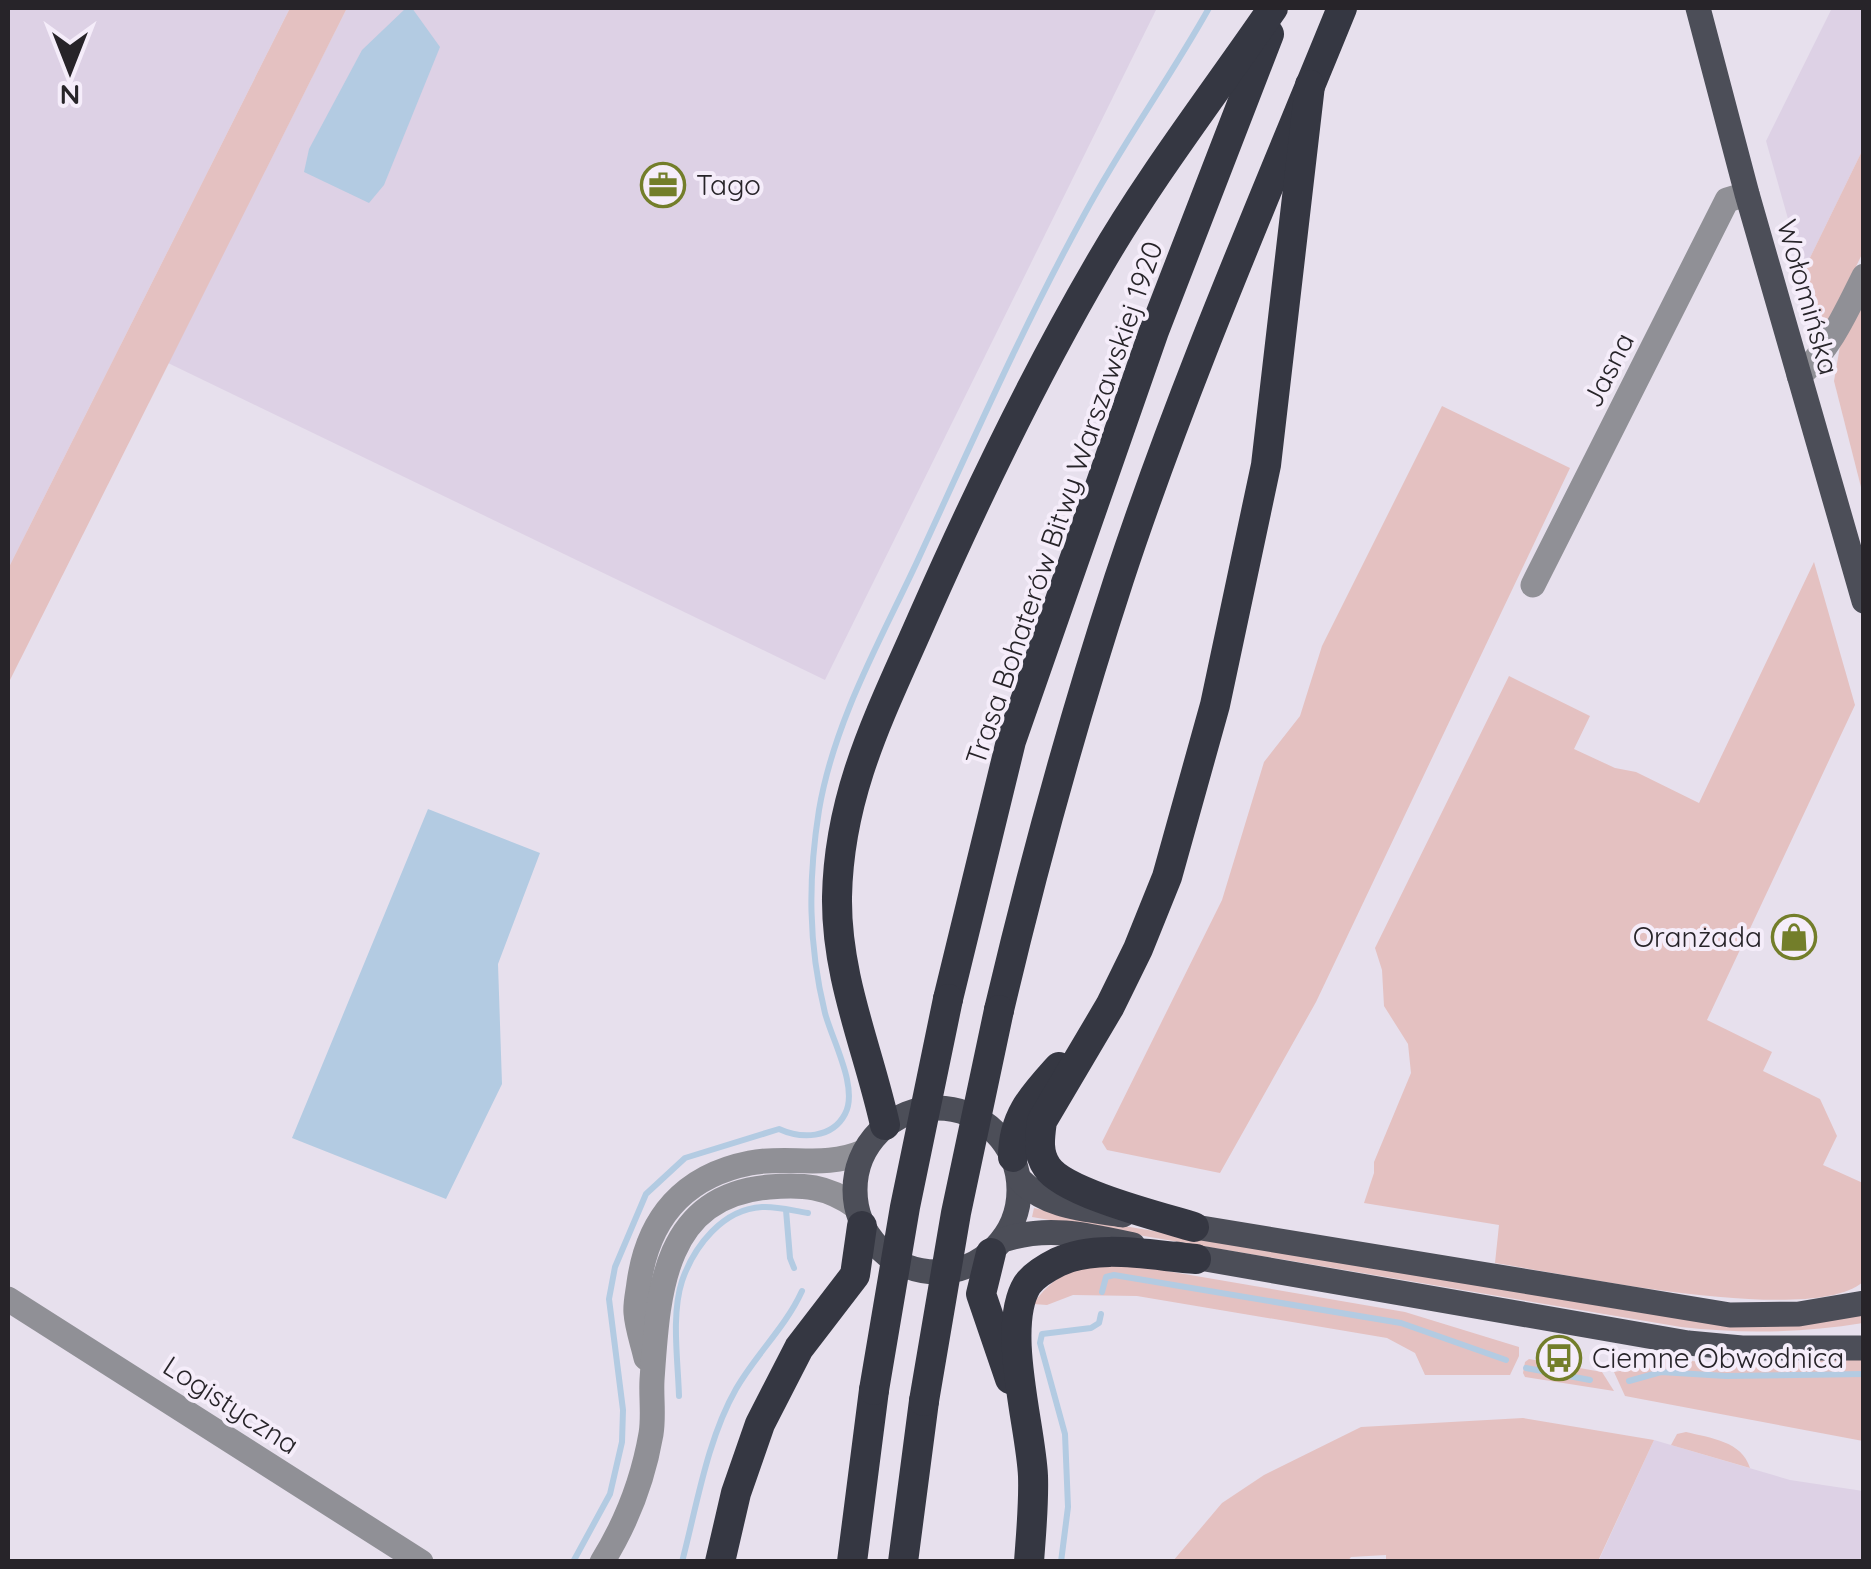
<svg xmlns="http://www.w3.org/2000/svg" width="1871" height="1569" viewBox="0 0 1871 1569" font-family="Quicksand,sans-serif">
<rect width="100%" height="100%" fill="#e7e0ed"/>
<g fill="#ddd1e5">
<path d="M8,8H290L8,569Z"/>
<path d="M347,8H1157L825,680L168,363Z"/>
<path d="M1832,8H1863V149L1803,272L1766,141Z"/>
<path d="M1654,1440L1790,1480L1863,1491V1561L1598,1562Z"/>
</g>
<g fill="#e4c1c1">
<path d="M290,8H347L8,684V569Z"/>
<path d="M1863,149V252L1822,338L1803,272Z"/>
<path d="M1863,297V495L1834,381L1840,346Z"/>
<path d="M1442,406L1570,468L1316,1002L1220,1173L1107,1150L1102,1142L1222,900L1264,762L1300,716L1322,646Z"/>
<path d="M1814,562L1855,705L1707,1020L1772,1052L1763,1071L1820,1099L1837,1136L1823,1165L1863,1183V1282C1810,1327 1567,1274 1495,1263L1499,1225L1364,1203L1374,1173V1162L1411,1073L1408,1044L1384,1006L1382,970L1375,948L1509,676L1590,716L1574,749L1615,768L1636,772L1699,803Z"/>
<path d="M1034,1208L1088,1220L1644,1313H1863V1323C1801,1333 1743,1334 1681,1327L1032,1217Z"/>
<path d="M1126,1264L1405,1312L1519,1347V1356L1510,1375H1425L1415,1353L1387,1338L1137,1296L1073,1295L1047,1305L1033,1304C1061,1266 1082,1266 1126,1264Z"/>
<path d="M1660,1358L1745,1366L1853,1358L1863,1360V1441L1625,1396L1614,1372L1625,1370L1626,1364Z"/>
<path d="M1529,1359L1602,1372L1614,1391L1525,1377L1523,1373L1525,1362Z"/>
<path d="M1523,1418L1654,1440L1598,1561L1386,1562V1555L1351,1557L1347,1562L1173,1561L1222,1503L1264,1475L1361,1427Z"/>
<path d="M1686,1432C1710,1438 1742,1441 1750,1468L1671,1445L1677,1434Z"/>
</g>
<g fill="#b3cbe2">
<path d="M406,8H412L440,47L384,185L369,203L304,172L309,149L362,50Z"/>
<path d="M428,809L540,853L498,964L502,1084L446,1199L292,1138Z"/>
</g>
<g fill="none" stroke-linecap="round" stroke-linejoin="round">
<g stroke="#b3cbe2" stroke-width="6">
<path d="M786,1210L790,1258L794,1268"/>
<path d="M1102,1292L1106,1277L1114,1275L1401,1323L1506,1360"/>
<path d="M1526,1368L1590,1380"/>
<path d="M1629,1381L1661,1372L1726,1376L1864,1374"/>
<path d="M679,1396C678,1361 671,1315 682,1281C694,1246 723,1209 762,1207C777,1206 794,1211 808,1213"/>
<path d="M573,1562L610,1494L622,1442L623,1410L609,1299L615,1267L646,1194L685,1158L779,1129C801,1139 832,1139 845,1114C859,1088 832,1040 825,1013C808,944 808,879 819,810C834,722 879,643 916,564C970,447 1022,328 1084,215C1122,144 1170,78 1209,8"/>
<path d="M682,1562C697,1505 707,1440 736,1389C756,1354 785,1328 802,1291"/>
<path d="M1061,1562L1068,1507L1065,1434L1040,1343L1042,1334L1091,1328L1099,1323L1101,1314"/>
</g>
<g stroke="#909096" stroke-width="25">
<path d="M1799,376C1830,349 1846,312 1864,276"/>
<path d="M1533,585L1727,200L1747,194"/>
<path d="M8,1299L421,1562"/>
<path d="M646,1358C643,1344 637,1328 636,1313C635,1304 638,1292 639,1283C648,1218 684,1176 750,1163C790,1155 823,1169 863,1152"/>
<path d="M602,1562C627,1522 643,1480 651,1434C654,1416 651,1397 652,1380C658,1294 662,1196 769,1187C803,1184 827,1186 855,1206"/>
</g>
<g stroke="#4c4e58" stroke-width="25">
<path d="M1698,8L1747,194L1864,601"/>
<circle cx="937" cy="1190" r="82"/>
<path d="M1019,1179C1047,1208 1085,1209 1123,1215"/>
<path d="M1177,1224L1730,1315L1799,1314L1864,1303"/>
<path d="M1003,1240C1047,1225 1088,1235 1133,1245"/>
<path d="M1177,1254L1688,1343L1742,1348H1864"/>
</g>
<g stroke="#353742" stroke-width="30">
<path d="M948,999L1011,741L1154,331L1269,34"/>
<path d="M999,1010C1033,866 1073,720 1119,579C1183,385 1265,197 1342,8"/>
<path d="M885,1125C868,1048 836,978 837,897C839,791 882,711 923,617C976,497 1033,378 1099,265C1149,178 1216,91 1273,8"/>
<path d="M1013,1157C1013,1116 1033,1096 1059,1067"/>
<path d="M1194,1227C1161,1217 1064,1193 1047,1167C1037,1153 1040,1136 1042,1121L1110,1006L1138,949L1167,877L1215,705L1266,465L1310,85"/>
<path d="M991,1253L981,1294L1010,1379"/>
<path d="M720,1562L736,1493L760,1424L799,1348L855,1275L862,1226"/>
<path d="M852,1562L874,1390"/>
<path d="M903,1562L924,1401"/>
<path d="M1029,1562C1031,1534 1034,1504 1033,1476C1031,1427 1001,1328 1027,1285C1033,1276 1048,1267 1058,1262C1098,1243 1153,1256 1196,1259"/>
</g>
<g stroke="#353742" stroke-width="30">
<path d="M874,1390L905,1207L948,999"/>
<path d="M924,1401L956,1213L999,1010"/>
</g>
</g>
<defs>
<symbol id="office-ring" viewBox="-11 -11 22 22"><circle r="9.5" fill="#f5edfa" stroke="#737e2a" stroke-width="1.5"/><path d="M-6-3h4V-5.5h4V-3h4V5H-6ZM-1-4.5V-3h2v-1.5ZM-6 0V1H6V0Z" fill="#737e2a"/></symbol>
<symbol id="shop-ring" viewBox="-11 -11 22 22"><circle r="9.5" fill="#f5edfa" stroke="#737e2a" stroke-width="1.5"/><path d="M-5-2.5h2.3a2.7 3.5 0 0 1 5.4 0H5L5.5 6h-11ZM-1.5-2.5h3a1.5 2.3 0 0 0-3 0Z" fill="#737e2a"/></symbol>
<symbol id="bus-ring" viewBox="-11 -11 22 22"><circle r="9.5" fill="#f5edfa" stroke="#737e2a" stroke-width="1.5"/><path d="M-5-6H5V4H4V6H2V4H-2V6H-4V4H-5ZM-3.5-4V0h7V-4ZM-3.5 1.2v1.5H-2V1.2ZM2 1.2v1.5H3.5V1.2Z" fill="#737e2a"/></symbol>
</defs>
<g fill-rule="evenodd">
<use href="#office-ring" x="638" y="160" width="50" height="50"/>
<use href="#shop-ring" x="1769" y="912" width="50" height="50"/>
<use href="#bus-ring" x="1534" y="1333" width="50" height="50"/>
</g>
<g text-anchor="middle" stroke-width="8" stroke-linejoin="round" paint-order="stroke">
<g font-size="28" fill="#272429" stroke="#f5edfa" text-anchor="start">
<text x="696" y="195">Tago</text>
<text x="1762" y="947" text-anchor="end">Oranżada</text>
<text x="1592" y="1368">Ciemne Obwodnica</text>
</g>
<g font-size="28" fill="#272429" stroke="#f5edfa">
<text transform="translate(1808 297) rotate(74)" y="10">Wołomińska</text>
<text transform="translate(1608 370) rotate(-63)" y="10">Jasna</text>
<text transform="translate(1064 503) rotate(-71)" y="10">Trasa Bohaterów Bitwy Warszawskiej 1920</text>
<text transform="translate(231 1405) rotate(33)" y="10">Logistyczna</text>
</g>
</g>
<rect width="1871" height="1569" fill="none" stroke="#272429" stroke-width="20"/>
<g transform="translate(70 70) rotate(180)" stroke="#f5edfa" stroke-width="8" paint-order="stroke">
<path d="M0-8L18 38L0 25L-18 38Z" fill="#272429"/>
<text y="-15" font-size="28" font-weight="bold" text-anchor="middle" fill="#272429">N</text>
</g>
</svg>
